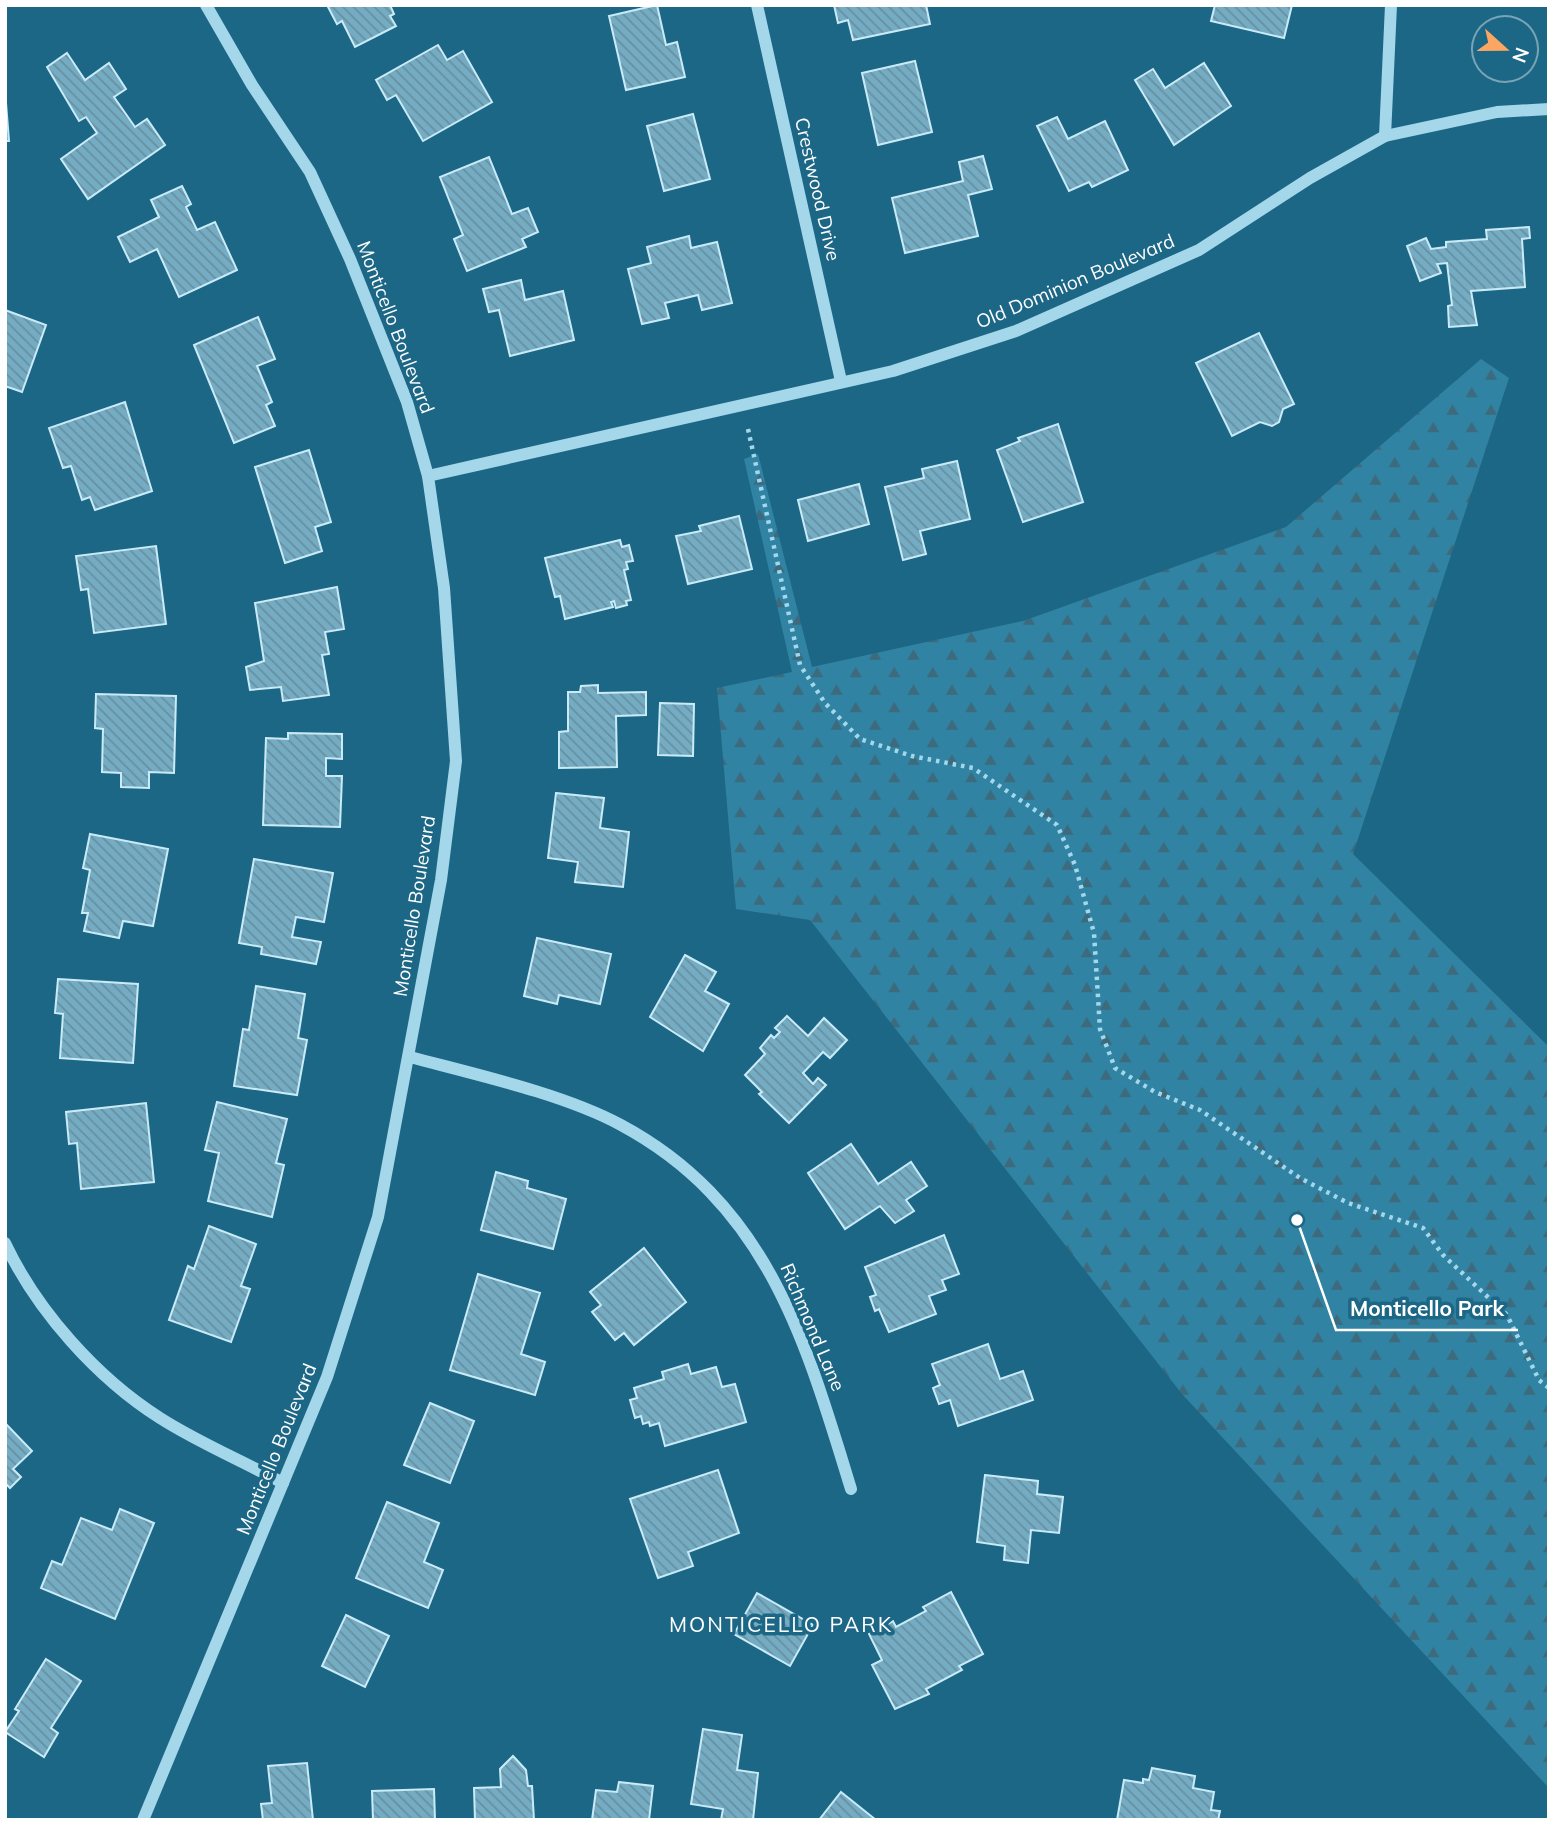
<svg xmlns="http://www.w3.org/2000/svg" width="1554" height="1825" viewBox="0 0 1554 1825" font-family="Mulish,sans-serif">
<defs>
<pattern id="forest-firs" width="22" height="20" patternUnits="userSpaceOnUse" patternTransform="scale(1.75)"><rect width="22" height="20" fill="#3083a3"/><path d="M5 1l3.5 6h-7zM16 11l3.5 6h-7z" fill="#3d6a7c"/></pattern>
<pattern id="building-back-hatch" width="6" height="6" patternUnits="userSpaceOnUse" patternTransform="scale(1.75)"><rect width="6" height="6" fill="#74acc3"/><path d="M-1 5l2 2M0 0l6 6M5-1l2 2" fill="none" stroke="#688f9f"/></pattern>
</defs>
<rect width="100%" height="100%" fill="#1d6786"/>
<path fill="url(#forest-firs)" d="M1481,359L1509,378L1353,854L1549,1047V1788L1182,1394L810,920L736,909L717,688L792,672L744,459L758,454L812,667L1023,621L1286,527Z"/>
<g fill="url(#building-back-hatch)" stroke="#c9ebf8" stroke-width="2">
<path d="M327,5H390L394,14L390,16L396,26L355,47L342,21L337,24Z"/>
<path d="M657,5L666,45L677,42L685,77L626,90L609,16Z"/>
<path d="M834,5H926L930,24L853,40L848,20L838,23Z"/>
<path d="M1215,5H1292L1284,38L1211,21Z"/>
<path d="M438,45L447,60L463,51L492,102L423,141L396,95L387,100L376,80Z"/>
<path d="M67,53L85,80L109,63L126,89L114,97L135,127L147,119L165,145L88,199L61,159L97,133L86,117L79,121L47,67Z"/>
<path d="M915,61L932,132L878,145L862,73Z"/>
<path d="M1204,63L1231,106L1174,145L1135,80L1153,69L1165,88Z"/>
<path d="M5,90L9,141H5Z"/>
<path d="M693,114L710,179L664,191L647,126Z"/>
<path d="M1057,117L1068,139L1105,121L1128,170L1092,187L1089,182L1069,191L1037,126Z"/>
<path d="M983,156L992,189L968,195L978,236L905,253L892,198L963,181L959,162Z"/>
<path d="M489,157L512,214L528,208L538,232L522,239L526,247L467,271L454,239L463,235L440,177Z"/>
<path d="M182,186L191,204L186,207L197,230L215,222L237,270L179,297L157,249L130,262L118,237L159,217L151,200Z"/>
<path d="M1529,227L1530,238L1522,239L1525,287L1471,291L1477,325L1449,327L1448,306L1452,305L1447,263L1437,264L1441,273L1420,281L1407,246L1426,238L1431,249L1446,247V242L1487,239L1486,230Z"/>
<path d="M689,236L691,248L717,242L732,303L702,310L698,295L665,303L669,318L642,324L628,269L651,263L647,247Z"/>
<path d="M521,280L525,300L563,291L574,340L510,356L499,310L489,312L483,289Z"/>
<path d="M5,310L46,325L22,392L5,386Z"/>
<path d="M258,317L275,359L257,366L272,402L266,405L275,426L234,443L194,345Z"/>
<path d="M1259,333L1294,404L1283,409L1279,422L1272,426L1260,422L1232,436L1196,363Z"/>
<path d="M125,402L152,491L95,510L90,497L82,500L71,466L63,468L49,428Z"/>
<path d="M1058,424L1083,502L1023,522L997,450L1020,441L1018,438Z"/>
<path d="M309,450L331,522L315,527L322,551L285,563L255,467Z"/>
<path d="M957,461L970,519L920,531L926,554L903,560L885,487L924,478L922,469Z"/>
<path d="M859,484L869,524L808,541L798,500Z"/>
<path d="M739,516L752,569L688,584L676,536L701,531L699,526Z"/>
<path d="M620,540L622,547L629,545L633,561L626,562L628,569L624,570L631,600L626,601L627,605L616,608L614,601L611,602L613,607L565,619L560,596L555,597L545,558Z"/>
<path d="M156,546L166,624L94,633L88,589L81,590L76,556Z"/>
<path d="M337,587L344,629L325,632L329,654L322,655L329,695L283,701L281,687L250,690L246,667L264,661L255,603Z"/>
<path d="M598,685V693L646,692V715L616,716L617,767L559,768V732L568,731V692H580L581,686Z"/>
<path d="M96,694L176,696L174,773L149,772V788L121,787V773L102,772L103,729L95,728Z"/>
<path d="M660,703L694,704L693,756L658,755Z"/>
<path d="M288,733L342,734V759L326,758V776H342L340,827L263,825L266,738L288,739Z"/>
<path d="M556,793L604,798L600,828L629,832L623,887L575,882L578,862L548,858Z"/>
<path d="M90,834L168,849L153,926L123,921L119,938L84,931L88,913H82L90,870L83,868Z"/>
<path d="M254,859L333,873L324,922L296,917L292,937L321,942L316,964L261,954L262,947L239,943Z"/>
<path d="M537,938L611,954L600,1004L559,995L557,1004L524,996Z"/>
<path d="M685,955L716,972L705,991L729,1004L703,1051L650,1017Z"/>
<path d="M58,979L138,984L133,1063L60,1058L63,1014L55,1013Z"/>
<path d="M256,986L305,994L298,1038L307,1040L297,1095L234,1086L243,1029L249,1030Z"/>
<path d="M787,1016L808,1036L824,1018L847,1040L830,1058L823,1052L803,1073L813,1084L818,1078L826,1085L789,1123L759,1094L762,1092L745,1075L765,1054L760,1048L771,1035L774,1038L780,1032L775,1028Z"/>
<path d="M217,1102L287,1119L276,1163L284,1165L272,1217L208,1201L219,1153L205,1150Z"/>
<path d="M146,1103L154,1182L81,1189L77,1143L69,1144L66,1112Z"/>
<path d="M851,1144L878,1184L911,1162L927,1186L906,1200L914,1211L895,1223L880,1206L845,1229L808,1173Z"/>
<path d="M496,1172L528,1181L527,1188L566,1199L553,1249L481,1230Z"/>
<path d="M209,1226L256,1244L241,1286L250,1289L231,1342L169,1320L188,1266L194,1269Z"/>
<path d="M944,1235L959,1274L942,1280L946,1290L929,1296L936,1314L889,1332L879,1309L875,1311L870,1297L876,1295L865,1267Z"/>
<path d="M644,1248L686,1302L634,1345L624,1333L615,1340L592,1312L601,1305L590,1292Z"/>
<path d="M478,1274L540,1293L521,1354L545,1362L535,1395L450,1370Z"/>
<path d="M988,1344L1000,1379L1023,1371L1033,1400L958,1426L950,1400L939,1404L933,1388L940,1385L932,1364Z"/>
<path d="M688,1364L691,1374L716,1367L722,1387L735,1384L746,1422L665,1446L659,1423L650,1426L649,1422L643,1424L641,1416L635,1418L630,1400L637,1398L634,1388L664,1379L662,1372Z"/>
<path d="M430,1403L474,1421L450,1483L404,1465Z"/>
<path d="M5,1423L32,1451L13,1469L21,1477L10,1488L5,1483Z"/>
<path d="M718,1470L739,1533L688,1552L693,1566L658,1578L630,1499Z"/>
<path d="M985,1475L1038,1481L1037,1494L1063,1497L1059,1533L1031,1530L1028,1563L1004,1560L1005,1546L977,1542Z"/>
<path d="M387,1502L439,1523L424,1562L443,1570L428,1608L356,1578Z"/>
<path d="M120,1509L154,1523L115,1619L41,1588L52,1561L62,1565L81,1518L112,1530Z"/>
<path d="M951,1592L983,1654L959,1666L962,1670L926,1689L929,1694L895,1709L872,1665L882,1660L869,1634L893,1621L896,1627L926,1611L923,1607Z"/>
<path d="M757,1593L813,1625L790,1666L734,1634Z"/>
<path d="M346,1615L389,1636L365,1687L322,1666Z"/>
<path d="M46,1659L81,1681L51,1728L58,1733L44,1757L5,1732L19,1711L15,1709Z"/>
<path d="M703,1729L742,1735L737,1770L758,1773L753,1820H721L723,1809L691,1804Z"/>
<path d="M513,1756L526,1770L528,1786H532L534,1820H475L474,1788L501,1787L500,1769Z"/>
<path d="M307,1763L313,1820H263L261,1804L272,1803L268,1766Z"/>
<path d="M1152,1768L1195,1776L1193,1788L1214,1792L1211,1810L1220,1811L1218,1820H1117L1124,1780L1143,1783V1779L1149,1780Z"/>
<path d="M619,1782L653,1786L649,1820H592L596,1790L617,1792Z"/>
<path d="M434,1789L435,1820H373L372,1791Z"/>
<path d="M841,1792L876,1820H819Z"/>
</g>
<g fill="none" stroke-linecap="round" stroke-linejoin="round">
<path stroke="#a5d7eb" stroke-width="4.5" stroke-dasharray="3.5 5" stroke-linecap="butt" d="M748,429L800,665L825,703L860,739L912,756L973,768L1057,825L1075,865L1094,933L1100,1029L1115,1068L1155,1092L1200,1110L1300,1178L1348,1203L1423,1228L1443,1255L1507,1315L1539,1380L1549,1388"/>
<g stroke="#a5d7eb" stroke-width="12">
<path d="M757,5L841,381"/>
<path d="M1385,136L1391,5"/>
<path d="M428,476L893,371L1016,331L1199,250L1310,178L1385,136L1497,112L1549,109"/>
<path d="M410,1057C474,1074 564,1094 621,1125C768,1204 806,1342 851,1489"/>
<path d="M5,1243C37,1311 97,1378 160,1418C199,1443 243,1461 283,1483"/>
<path d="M143,1820L327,1377L378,1217L441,880L456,761L444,588L428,476L407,402L350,259L310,172L252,85L206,5"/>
</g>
</g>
<g text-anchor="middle" stroke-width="7" stroke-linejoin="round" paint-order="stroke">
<g font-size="19" fill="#fff" stroke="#1d6786">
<text transform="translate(818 189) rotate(77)" y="7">Crestwood Drive</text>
<text transform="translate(1075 281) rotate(-23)" y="7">Old Dominion Boulevard</text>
<text transform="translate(396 327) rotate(69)" y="7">Monticello Boulevard</text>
<text transform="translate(414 906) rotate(-81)" y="7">Monticello Boulevard</text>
<text transform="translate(813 1327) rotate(67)" y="7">Richmond Lane</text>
<text transform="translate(276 1449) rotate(-68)" y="7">Monticello Boulevard</text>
</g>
<g font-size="21" letter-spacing="2" fill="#fff" stroke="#1d6786">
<text x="781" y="1632">MONTICELLO PARK</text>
</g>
</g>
<path fill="none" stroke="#fff" stroke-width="2.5" d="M1297 1220L1336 1330H1518"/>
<circle fill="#fff" stroke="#1d6786" stroke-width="2.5" cx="1297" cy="1220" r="7"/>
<g font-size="21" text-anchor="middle" font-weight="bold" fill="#fff" stroke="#1d6786" stroke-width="7" stroke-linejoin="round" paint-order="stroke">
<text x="1427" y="1316">Monticello Park</text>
</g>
<rect width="1554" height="1825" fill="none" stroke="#ffffff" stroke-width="14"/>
<g transform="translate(1505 49) rotate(111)"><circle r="33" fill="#1d6786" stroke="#77a4b6" stroke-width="2"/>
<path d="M0-5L12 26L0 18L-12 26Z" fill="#fba662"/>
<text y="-10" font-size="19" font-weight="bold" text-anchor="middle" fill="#ffffff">N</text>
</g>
</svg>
